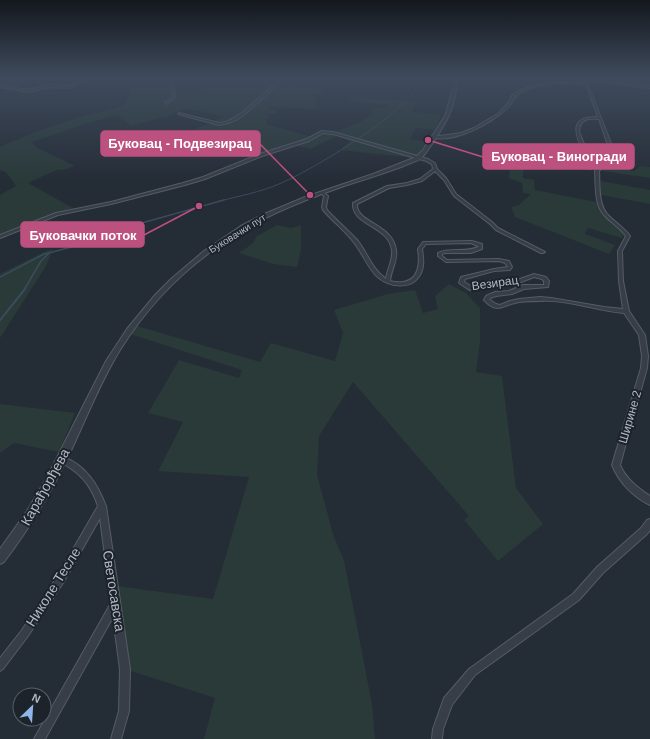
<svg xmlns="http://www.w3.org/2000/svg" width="650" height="739" viewBox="0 0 650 739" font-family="Helvetica,sans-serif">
<rect width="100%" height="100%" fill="#242c36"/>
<g fill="#293a39">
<path d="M107,78H167L171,89L220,88L221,80L194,82L191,78H281L276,82L304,85L308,88L325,90L324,94L313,93L312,95L316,98L317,109L270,107L268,109L277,110L276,114H269L266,124L309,136L327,132L333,133L360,122L375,112L369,111L375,107L384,108L390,105L349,101L351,97L419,102L412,110L413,112L442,115L434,130L416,128L410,139L428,142L421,152L413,158L340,150L350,141L339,135L310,149L294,145L259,155L195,129L223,117L187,108L168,116L131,126L117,115L88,123L32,142L36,147L75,166L66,169L56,170L28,183L73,208L51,215L0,236V195L16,186L6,172L0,170V147C26,135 54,125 81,117C96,112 111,110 125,105L131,90L128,86Z"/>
<path d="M640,166L650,167V178L602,171L605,167L634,171Z"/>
<path d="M510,168L523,170V178L534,180L535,190L596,202L601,209L625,233L622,238L588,228L585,234L615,245L609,254L515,217L511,207L519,205L531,194L523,193L522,183L509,178Z"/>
<path d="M601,181L650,190V204L601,195Z"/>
<path d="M277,225L291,228L301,225V250L297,267L273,264L239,253L253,243L257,236Z"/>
<path d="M53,249L46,266L0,338V274L44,252Z"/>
<path d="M449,284L466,293L480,308V342L476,372L502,376L516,488L543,524L498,561L464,520L469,516L353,382L319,436L317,475L334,537L344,560L372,704L375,739H204L215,698L131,671L117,586L213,599L249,477L158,471L183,422L148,413L179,360L239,378L242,370L130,334L137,326L260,362L271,343L335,361L343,333L334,310L388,294L415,290L423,313L438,309L435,296Z"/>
<path d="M0,404L75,413L59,452L14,443L0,453Z"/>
</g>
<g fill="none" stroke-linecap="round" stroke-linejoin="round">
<path stroke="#3b4b5d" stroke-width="1" d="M220,201C239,196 261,192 279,184C311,171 413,110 422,78"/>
<g stroke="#3b4b5d" stroke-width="1.5">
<path d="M0,277L44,254L49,253"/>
<path d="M24,290L41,261L49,253L75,246L131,226L224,200"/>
</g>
<path stroke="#3b4b5d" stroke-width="2" d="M0,320L25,289"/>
<defs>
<g id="minor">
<path d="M88,78H94L80,82L70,88L50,87L28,92L0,87V85L28,90L50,85L69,86L78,80Z"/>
<path d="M167,78H169L173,83L175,98L166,104L165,102L173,98L171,83Z"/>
<path d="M282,78H285L245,114L236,120L228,123L219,125L178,114L179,113L219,123L226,122L234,118L243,112Z"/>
<path d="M583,78L650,86V88L586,80L614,151L611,157L599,171C600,185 598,203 607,214C614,222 624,227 630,236L622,251L623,281L629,311L645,335L648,356L647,368L620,465C626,479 638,488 650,496V505C633,497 619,482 612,465L641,368L642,356L639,335L624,313C596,311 568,299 539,301C531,301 522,301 515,303C501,306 497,314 484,300L486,296L495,292L509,291L523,285H544V281L542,279L534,277L521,282L492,284L470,290L468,289L459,283L461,277L494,269L508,267L505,263L499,261L446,262L438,256V253C450,247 465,253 478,247V246L471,243L426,244L422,249C424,261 425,272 415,281C409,286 402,286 394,285C371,280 368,261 355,244C346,231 333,222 323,210L322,207L324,196L321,193L323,192L328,196L326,207L327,210C337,221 348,230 358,241C368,254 372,269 386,279C387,269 393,261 392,251C390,225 351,226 353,203L387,186L407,183L420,179L433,169L432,164L426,161L333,134L323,133L309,141L262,156L205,179L185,185L111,204L58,215L0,238V235L56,213L111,202L183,183L203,177L260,154L307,139L322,131L333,132L428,159L435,163L437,169L446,178L456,194L492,222L498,228L545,252L543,253H541L496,230L490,224L454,196L444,180L435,171L422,181L407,185L389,188L357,204C356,223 393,224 396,250C398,260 391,270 390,281C416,287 421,270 418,249L423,242L472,241L482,244V249L471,253H445L442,254V256L447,260L499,259L509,261L512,267L510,270L494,271L465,279L464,282L471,286L492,280L520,279L534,274L546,277L549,281L548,287L524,289L512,294L496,296L490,298V300L496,304L500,305L510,301L519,299L540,297L551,298L604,307L623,309L619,281L618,251L626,236C620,228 612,223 605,216C594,205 596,186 595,171L608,156L610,151L599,119C587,118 580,119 579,132L593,166L591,169H589V166C582,147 560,115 598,117L586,84C565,83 542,81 523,91C512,96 515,101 507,108C492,123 453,144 432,137L461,133L474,128L499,113L510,101L512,95L520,90L529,87L548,83L585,82Z"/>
<path d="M62,456C86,466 97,483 106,506L130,669L129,711L121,739H111L119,711L120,669L113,617L45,739H34L111,603L100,518L63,583L28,636L3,669L0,671V658L22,630L57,577L98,506C90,483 80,473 59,461L58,459L59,457Z"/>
<path d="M650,519V530L647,534L603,573L579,600L475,675L452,705L443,729L442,739H432L433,729L444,698L469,669L573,594L597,567L641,528L647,520Z"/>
</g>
<path id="tertiary" d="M456,78H459C456,90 454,104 449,115C445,124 427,154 420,159C415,162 409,163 404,166C385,173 366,179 347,185C298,202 251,221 209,253C174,279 143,313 120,350C99,384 85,422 68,457C50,494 29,529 4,562L0,564V549L27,511L47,477L106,361L127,329L155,295L171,279L204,251L241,226L262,215L305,197L373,174L416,157L423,150L445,116Z"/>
</defs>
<use href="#minor" stroke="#555c65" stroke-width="2"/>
<use href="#tertiary" stroke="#555c65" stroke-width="2"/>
<use href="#minor" fill="#373e47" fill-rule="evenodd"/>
<use href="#tertiary" fill="#373e47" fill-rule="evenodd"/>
</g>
<linearGradient id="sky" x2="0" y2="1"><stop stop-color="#14181e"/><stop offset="0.43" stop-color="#3f4b5d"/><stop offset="1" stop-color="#3f4b5d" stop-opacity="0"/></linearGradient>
<rect width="650" height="182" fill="url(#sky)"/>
<g text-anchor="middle" stroke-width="4" stroke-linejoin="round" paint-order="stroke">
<g font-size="10" fill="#b2b9c3" stroke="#1c232b">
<text transform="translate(237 233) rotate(-32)" y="4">Буковачки пут</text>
</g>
<g font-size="12" fill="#b2b9c3" stroke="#1c232b">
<text transform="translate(495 283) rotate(-8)" y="4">Везирац</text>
<text transform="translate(630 417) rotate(-74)" y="4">Ширине 2</text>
</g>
<g font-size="14" fill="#b2b9c3" stroke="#1c232b">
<text transform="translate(45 487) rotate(-61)" y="5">Карађорђева</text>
<text transform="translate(53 587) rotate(-58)" y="5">Николе Тесле</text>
<text transform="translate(114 591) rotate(81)" y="5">Светосавска</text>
</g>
</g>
<path fill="none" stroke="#bc507f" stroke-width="1.5" d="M310 195L260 144M428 140L483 157M199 206L144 235"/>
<g fill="#bc507f" stroke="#1c232b" stroke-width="1.5">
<circle cx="310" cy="195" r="4"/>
<circle cx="428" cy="140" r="4"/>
<circle cx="199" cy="206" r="4"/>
</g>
<g fill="#bc507f" stroke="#bc507f" stroke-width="1.5">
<rect x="101" y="131" width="159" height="25" rx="4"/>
<rect x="483" y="144" width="151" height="25" rx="4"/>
<rect x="21" y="222" width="123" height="25" rx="4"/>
</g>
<g font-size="13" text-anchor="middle" font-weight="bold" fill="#fff">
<text x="180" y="148">Буковац - Подвезирац</text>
<text x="559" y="161">Буковац - Виногради</text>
<text x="83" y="240">Буковачки поток</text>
</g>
<g transform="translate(32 707) rotate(25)"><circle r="19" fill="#1c232b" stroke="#585f68"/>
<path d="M0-3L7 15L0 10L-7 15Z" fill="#90b6e9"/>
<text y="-6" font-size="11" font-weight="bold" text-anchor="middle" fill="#b2b9c3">N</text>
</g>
</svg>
